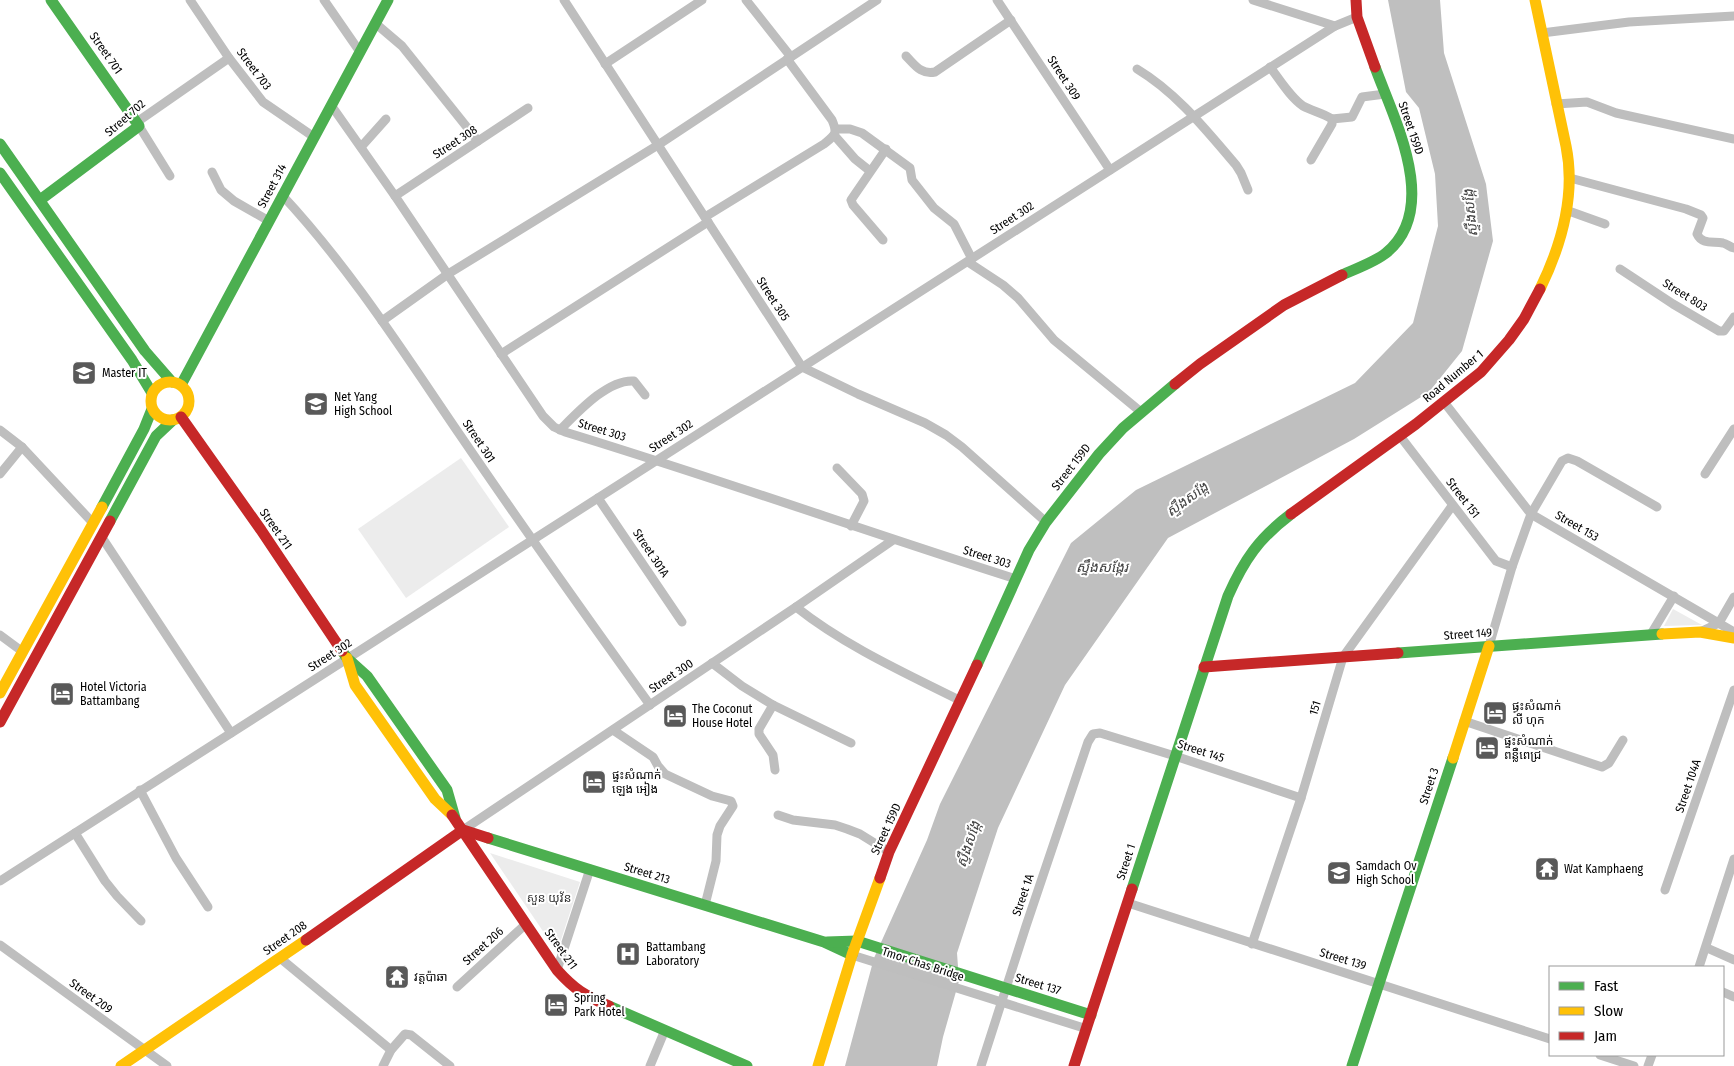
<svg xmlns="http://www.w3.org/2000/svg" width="1734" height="1066" viewBox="0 0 1734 1066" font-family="'Fira Sans Condensed','Noto Sans Khmer',sans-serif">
<rect width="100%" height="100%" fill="#fff"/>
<g fill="#ececec">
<path d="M461,458L509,527L406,598L358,529Z"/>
<path d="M1673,609L1702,625L1664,626Z"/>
<path d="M490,853L580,882L557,952Z"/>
</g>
<path fill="#bfbfbf" d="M1388,0H1440L1444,53L1486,184L1493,241L1462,351L1429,392L1354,439L1168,538L1065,685L998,828L957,953L959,981L943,1037L937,1066H845L874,958L927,840L940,804L1071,543L1136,490L1355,383L1413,323L1438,226L1435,174L1419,108L1406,92Z"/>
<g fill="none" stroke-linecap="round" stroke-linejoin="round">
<g stroke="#bebebe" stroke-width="9">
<path d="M190,0L229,58L263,102L314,137"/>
<path d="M324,0L360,52"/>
<path d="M564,0L802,367L858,394L925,423L946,435L962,447L1046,522"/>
<path d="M746,0L791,57"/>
<path d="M997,0L1110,170"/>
<path d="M1253,0L1335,26"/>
<path d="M375,23L402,46L478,141"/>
<path d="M1542,33L1629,22L1734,16"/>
<path d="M906,56C915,65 921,75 935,72L1011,20"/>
<path d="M605,64L702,0"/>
<path d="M1270,67C1280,80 1290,97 1303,106C1312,111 1323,113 1332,119V124L1311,160"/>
<path d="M1137,69C1177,93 1206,130 1236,165L1241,173L1248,190"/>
<path d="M1556,104L1587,102L1616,113L1734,139"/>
<path d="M331,105L395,196L543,416L554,427L565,432C716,478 865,531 1016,579"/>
<path d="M1332,119L1352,117L1362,97L1385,94"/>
<path d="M137,122L229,58"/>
<path d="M139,126L170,176"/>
<path d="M836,129H850L862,133L910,168L912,180L934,208L954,224L972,259"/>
<path d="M834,135L855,159L870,171"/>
<path d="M361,147L386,119"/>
<path d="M212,172L221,190L234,201L269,221"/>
<path d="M1570,178L1686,209L1701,215L1703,218L1697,234C1702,245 1713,241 1723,243C1727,244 1730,247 1734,248"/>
<path d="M282,195C350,268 404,353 460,435C522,526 586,616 650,705"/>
<path d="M395,196L528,108"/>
<path d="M1566,210L1605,224"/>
<path d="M705,217L824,144C835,135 838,134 832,120L787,59"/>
<path d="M883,240L853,205L851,200L886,149"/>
<path d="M968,262L1003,285L1018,298L1054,340L1141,412"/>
<path d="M1620,269L1673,304L1719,331H1724L1734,317"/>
<path d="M382,321L448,274L658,145L877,0"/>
<path d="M501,354L708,222"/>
<path d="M1444,402L1531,514L1734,632"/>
<path d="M0,430L22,447L93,523"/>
<path d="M560,430C578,412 608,379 634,381L645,395"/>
<path d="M1400,436L1496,561L1512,567"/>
<path d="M837,468L862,494L864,501L851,526"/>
<path d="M0,474L22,447"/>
<path d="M1705,474L1734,429"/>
<path d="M598,498L682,622"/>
<path d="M101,536L231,733"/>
<path d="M796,607C845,646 905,673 961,701"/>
<path d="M1700,632L1719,623L1734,597"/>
<path d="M1651,634L1674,596"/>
<path d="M0,635L23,652"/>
<path d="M1489,646L1512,567L1531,514L1562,461L1568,458L1577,461L1657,507"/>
<path d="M712,663L742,686L773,705L851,743"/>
<path d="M773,705L759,729V734L773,755L775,770"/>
<path d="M1464,721L1602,767L1609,763L1623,740"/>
<path d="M613,730L653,757L658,766L665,774L712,796L731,801L733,806L720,826L717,835L716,861L705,905"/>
<path d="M140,790L176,858L208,907"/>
<path d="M778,815L793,820L835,825L847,829L860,834L889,852"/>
<path d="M463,830L796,607L893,540"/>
<path d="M75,833L105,881L117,896L141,921"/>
<path d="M0,881L1335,26L1357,17"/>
<path d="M1665,890L1734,690"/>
<path d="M1128,903L1550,1039"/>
<path d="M1252,944L1301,798L1343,657L1452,506"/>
<path d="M0,945L167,1066"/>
<path d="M1707,948L1734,960"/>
<path d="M852,955L1087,1029"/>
<path d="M280,958L391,1050"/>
<path d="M1699,967L1734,859"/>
<path d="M557,970L590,869"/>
<path d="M457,987L526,924"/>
<path d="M1723,992L1734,997"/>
<path d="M1600,1055L1634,1066"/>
<path d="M383,1066L391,1050L405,1034L411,1035L450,1066"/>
<path d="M650,1066L665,1030"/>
<path d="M981,1066L1026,926L1088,742L1093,734L1100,733L1175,756L1301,798"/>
<path d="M1648,1066L1652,1055"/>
</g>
<g stroke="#4caf50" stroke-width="11">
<path d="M0,144L145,351L172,382"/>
<path d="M0,173L132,360L152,393"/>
<path d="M40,200L139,126L51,0"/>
<path d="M1342,275C1355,269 1375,262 1386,253C1441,208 1394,119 1375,67"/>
<path d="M181,385L388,0"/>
<path d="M102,507L144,429L152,409"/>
<path d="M110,521L156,436L173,420"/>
<path d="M342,651L347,658L367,676L447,790L455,818"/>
<path d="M1398,653L1662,634"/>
<path d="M977,665L1029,550L1046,522L1099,454L1123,428L1175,384"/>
<path d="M488,838L824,942L852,955"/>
<path d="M1132,889L1228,596C1244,560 1259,538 1291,514"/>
<path d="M827,942L857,941L1091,1015"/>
<path d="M609,1006L747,1066"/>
<path d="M1352,1066L1453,758"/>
</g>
<g stroke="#ffc107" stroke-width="11">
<path d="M1535,0L1566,146C1576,195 1561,246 1540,289"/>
<circle cx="170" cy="401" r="19"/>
<path d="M1662,634L1700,632L1734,638"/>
<path d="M347,658L355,685L435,799L452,815"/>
<path d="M0,693L102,507"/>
<path d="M1453,758L1489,646"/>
<path d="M121,1066L306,940"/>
<path d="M818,1066L852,955L880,878"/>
</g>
<g stroke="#c62828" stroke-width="11">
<path d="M1356,0L1357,17L1375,67"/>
<path d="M1175,384L1200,364L1284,305L1342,275"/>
<path d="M181,417L261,530L342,651"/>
<path d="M1291,514L1416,424L1481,372L1509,340L1524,319L1540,289"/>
<path d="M1204,667L1398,653"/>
<path d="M0,722L110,521"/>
<path d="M452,815L557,970C575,990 584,995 609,1006"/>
<path d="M880,878L889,852L977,665"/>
<path d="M306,940L463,830L488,838"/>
<path d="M1074,1066L1132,889"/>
</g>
</g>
<defs>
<symbol id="university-square" viewBox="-11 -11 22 22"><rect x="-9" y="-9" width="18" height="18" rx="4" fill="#595959" stroke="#fff"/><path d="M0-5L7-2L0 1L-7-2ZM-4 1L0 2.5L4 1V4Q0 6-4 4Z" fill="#fff"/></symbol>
<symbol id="school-square" viewBox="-11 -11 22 22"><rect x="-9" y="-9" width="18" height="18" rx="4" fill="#595959" stroke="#fff"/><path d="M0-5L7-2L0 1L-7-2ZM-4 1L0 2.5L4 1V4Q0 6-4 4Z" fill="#fff"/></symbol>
<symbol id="hotel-square" viewBox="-11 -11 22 22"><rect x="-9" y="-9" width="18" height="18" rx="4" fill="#595959" stroke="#fff"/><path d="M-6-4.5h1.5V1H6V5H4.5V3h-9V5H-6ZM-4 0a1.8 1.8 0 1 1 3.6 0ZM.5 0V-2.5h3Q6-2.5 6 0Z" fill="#fff"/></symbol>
<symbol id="temple-square" viewBox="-11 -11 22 22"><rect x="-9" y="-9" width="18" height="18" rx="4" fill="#595959" stroke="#fff"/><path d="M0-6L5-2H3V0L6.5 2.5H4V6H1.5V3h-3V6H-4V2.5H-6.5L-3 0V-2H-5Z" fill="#fff"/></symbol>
<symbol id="hospital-square" viewBox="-11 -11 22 22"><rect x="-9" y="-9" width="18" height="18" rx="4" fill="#595959" stroke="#fff"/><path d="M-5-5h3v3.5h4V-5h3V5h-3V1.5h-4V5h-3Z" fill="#fff"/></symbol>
</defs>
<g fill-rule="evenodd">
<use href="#university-square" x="70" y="359" width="28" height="28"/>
<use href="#school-square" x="302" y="390" width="28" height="28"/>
<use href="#hotel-square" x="48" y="680" width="28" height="28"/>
<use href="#hotel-square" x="1481" y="699" width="28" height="28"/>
<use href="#hotel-square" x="661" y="702" width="28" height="28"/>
<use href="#hotel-square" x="1473" y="734" width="28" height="28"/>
<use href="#hotel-square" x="580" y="768" width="28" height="28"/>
<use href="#temple-square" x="1533" y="855" width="28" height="28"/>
<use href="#school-square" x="1325" y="859" width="28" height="28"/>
<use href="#hospital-square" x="614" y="940" width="28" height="28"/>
<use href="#temple-square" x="383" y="963" width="28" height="28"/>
<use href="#hotel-square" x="542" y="991" width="28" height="28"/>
</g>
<g text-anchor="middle" stroke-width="4" stroke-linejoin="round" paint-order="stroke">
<g font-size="12" fill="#000" stroke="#fff">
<text transform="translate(106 53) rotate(55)" y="4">Street 701</text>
<text transform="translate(254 69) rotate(53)" y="4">Street 703</text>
<text transform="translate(1064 78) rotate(57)" y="4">Street 309</text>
<text transform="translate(125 118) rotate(-41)" y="4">Street 702</text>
<text transform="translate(1411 128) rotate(71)" y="4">Street 159D</text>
<text transform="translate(455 142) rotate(-33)" y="4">Street 308</text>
<text transform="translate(272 186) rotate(-62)" y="4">Street 314</text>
<text transform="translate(1012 218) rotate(-33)" y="4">Street 302</text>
<text transform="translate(1685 295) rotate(32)" y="4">Street 803</text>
<text transform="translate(773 299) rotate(57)" y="4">Street 305</text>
<text transform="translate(1453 376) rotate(-40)" y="4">Road Number 1</text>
<text transform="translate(602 430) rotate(17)" y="4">Street 303</text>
<text transform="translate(671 436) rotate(-33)" y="4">Street 302</text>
<text transform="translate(479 441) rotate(56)" y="4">Street 301</text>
<text transform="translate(1071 467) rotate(-52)" y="4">Street 159D</text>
<text transform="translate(1463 498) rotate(52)" y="4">Street 151</text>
<text transform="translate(1577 526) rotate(30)" y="4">Street 153</text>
<text transform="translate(276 529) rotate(55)" y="4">Street 211</text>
<text transform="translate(651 553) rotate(56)" y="4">Street 301A</text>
<text transform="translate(987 557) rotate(17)" y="4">Street 303</text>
<text transform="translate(1468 634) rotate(-4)" y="4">Street 149</text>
<text transform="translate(330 655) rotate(-33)" y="4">Street 302</text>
<text transform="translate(671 676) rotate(-34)" y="4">Street 300</text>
<text transform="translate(1315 708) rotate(-73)" y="4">151</text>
<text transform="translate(1201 751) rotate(18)" y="4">Street 145</text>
<text transform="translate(1429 786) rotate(-72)" y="4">Street 3</text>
<text transform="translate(1688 786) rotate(-71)" y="4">Street 104A</text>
<text transform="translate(886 829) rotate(-65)" y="4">Street 159D</text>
<text transform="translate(1126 862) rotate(-72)" y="4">Street 1</text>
<text transform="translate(647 873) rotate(17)" y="4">Street 213</text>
<text transform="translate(1023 895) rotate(-71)" y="4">Street 1A</text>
<text transform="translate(285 938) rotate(-35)" y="4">Street 208</text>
<text transform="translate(483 946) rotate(-42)" y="4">Street 206</text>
<text transform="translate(561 949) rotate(54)" y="4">Street 211</text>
<text transform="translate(1343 959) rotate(17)" y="4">Street 139</text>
<text transform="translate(923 964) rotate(18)" y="4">Tmor Chas Bridge</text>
<text transform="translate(1038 984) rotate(17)" y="4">Street 137</text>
<text transform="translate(91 996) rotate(36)" y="4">Street 209</text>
</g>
<g font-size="12" fill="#000" stroke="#fff" text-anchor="start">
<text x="102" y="377">Master IT</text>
<text x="334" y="401">Net Yang<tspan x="334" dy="14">High School</tspan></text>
<text x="80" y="691">Hotel Victoria<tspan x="80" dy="14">Battambang</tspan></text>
<text x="1512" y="710">ផ្ទះសំណាក់<tspan x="1512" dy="14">លី ហុក</tspan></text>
<text x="692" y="713">The Coconut<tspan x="692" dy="14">House Hotel</tspan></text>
<text x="1504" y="745">ផ្ទះសំណាក់<tspan x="1504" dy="14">ពន្លឺពេជ្រ</tspan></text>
<text x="612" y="779">ផ្ទះសំណាក់<tspan x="612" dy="14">ឡេង អៀង</tspan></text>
<text x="1356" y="870">Samdach Ov<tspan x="1356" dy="14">High School</tspan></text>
<text x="1564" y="873">Wat Kamphaeng</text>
<text x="646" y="951">Battambang<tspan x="646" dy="14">Laboratory</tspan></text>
<text x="414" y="981">វត្តប៉ាឆា</text>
<text x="574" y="1002">Spring<tspan x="574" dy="14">Park Hotel</tspan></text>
</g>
<g font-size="12" fill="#333" stroke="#fff">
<text x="549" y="902">សួន យុវ័ន</text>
</g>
<g font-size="14" font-style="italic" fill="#444" stroke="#fff">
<text transform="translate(1470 213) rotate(-96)" y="5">ស្ទឹងសង្កែ</text>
<text transform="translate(1187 499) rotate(-36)" y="5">ស្ទឹងសង្កែ</text>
<text x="1102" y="572">ស្ទឹងសង្កែរ</text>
<text transform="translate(968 844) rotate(-71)" y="5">ស្ទឹងសង្កែ</text>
</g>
</g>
<rect x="1549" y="966" width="175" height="90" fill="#ffffff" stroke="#999999"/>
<rect x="1559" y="982" width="25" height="8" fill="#4caf50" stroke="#999999"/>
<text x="1594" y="991" font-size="15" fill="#000000">Fast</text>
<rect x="1559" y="1007" width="25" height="8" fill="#ffc107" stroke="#999999"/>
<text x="1594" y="1016" font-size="15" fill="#000000">Slow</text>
<rect x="1559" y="1032" width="25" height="8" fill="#c62828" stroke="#999999"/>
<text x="1594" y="1041" font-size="15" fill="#000000">Jam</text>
</svg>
